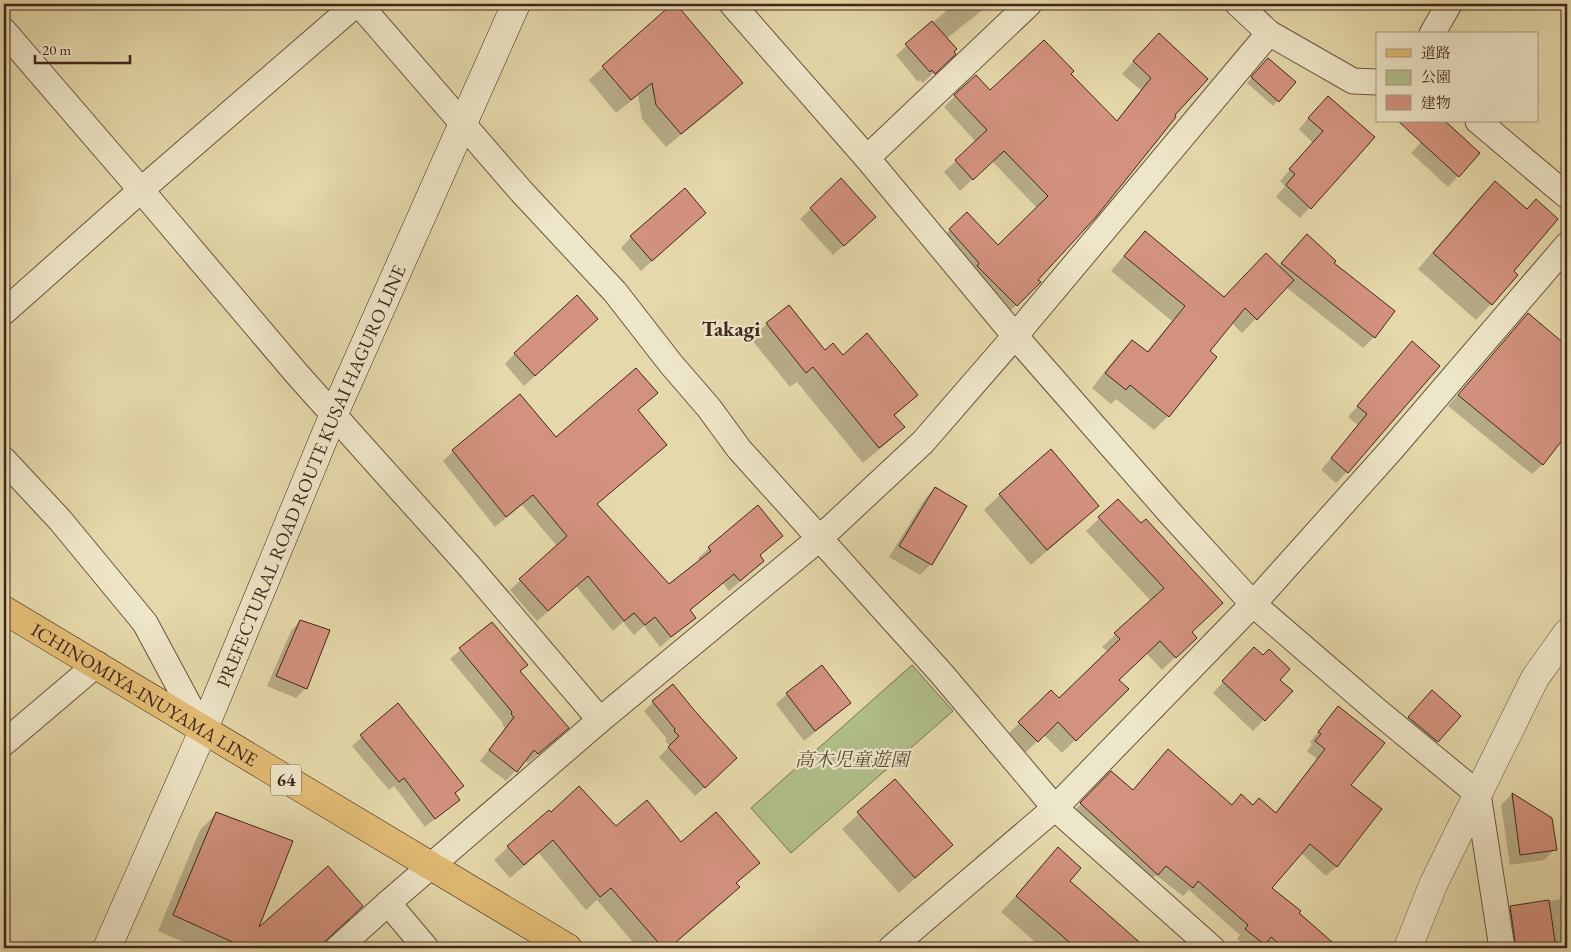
<svg xmlns="http://www.w3.org/2000/svg" width="1571" height="952" viewBox="0 0 1571 952" font-family="'EB Garamond','Noto Serif JP',serif">
<rect width="100%" height="100%" fill="#e5d8aa"/>
<filter id="stains"><feTurbulence type="fractalNoise" baseFrequency=".004" numOctaves="4"/><feColorMatrix values="0 0 0 0 .2 0 0 0 0 .09 0 0 0 0 .02 0 0 0 .5 -.17"/></filter>
<radialGradient id="worn" r=".72"><stop offset=".6" stop-color="#630" stop-opacity="0"/><stop offset="1" stop-color="#630" stop-opacity=".3"/></radialGradient>
<path fill="#b1bf8b" stroke="#797254" d="M912,665L953,711L791,853L751,808Z"/>
<g fill="#0003">
<path d="M674,4L742,83L728,97L666,147L642,119L638,95L616,113L589,80Z"/>
<path d="M954,4H990L946,39L954,53L923,83L920,80L918,82L896,55Z"/>
<path d="M1147,46L1173,115L1036,280L1039,282L1004,317L938,241L950,230L998,247L1037,208L992,161L960,191L944,172L976,142L944,107L955,96L990,92L1070,74L1116,121L1141,90L1122,74Z"/>
<path d="M1263,65L1294,83L1273,106L1247,83Z"/>
<path d="M1317,108L1373,138L1300,218L1276,197L1285,186L1280,181L1313,143L1299,129Z"/>
<path d="M1432,131L1458,176L1448,187L1411,153Z"/>
<path d="M841,180L864,227L833,255L800,219Z"/>
<path d="M1495,182L1512,271L1491,304L1476,320L1418,269L1479,198Z"/>
<path d="M705,213L641,271L621,248L631,237Z"/>
<path d="M1145,233L1224,299L1278,267L1296,247L1332,264L1374,337L1363,348L1286,287L1242,333L1232,323L1209,351L1168,416L1154,430L1116,399L1111,404L1092,388L1118,355L1132,341L1146,353L1172,321L1111,271L1131,247Z"/>
<path d="M1528,315L1562,344L1567,336V428L1543,464L1532,474L1448,406Z"/>
<path d="M767,324L825,352L843,357L916,395L894,416L903,427L887,443L863,463L797,382L790,387L751,339Z"/>
<path d="M586,329L524,386L505,364L515,353Z"/>
<path d="M1412,343L1347,472L1336,483L1321,470L1358,425L1348,417Z"/>
<path d="M656,393L637,411L665,445L596,505L668,586L700,561L698,558L709,548L758,507L781,536L759,556L763,561L752,571L729,591L723,583L689,611L694,618L660,647L644,626L634,635L623,622L613,631L576,586L537,621L510,590L557,546L522,505L495,527L443,461L453,451L556,438Z"/>
<path d="M935,488L965,507L931,564L920,575L889,557L925,499Z"/>
<path d="M1000,495L1097,506L1082,521L1031,565L984,510Z"/>
<path d="M1118,501L1190,633L1182,651L1162,670L1146,653L1118,680L1127,689L1062,753L1044,735L1024,754L1006,736L1051,692L1059,700L1108,652L1102,647L1151,601L1086,531Z"/>
<path d="M300,621L306,688L296,698L267,686L291,631Z"/>
<path d="M491,623L558,738L528,763L525,760L506,781L480,761L505,728L502,724L503,723L450,659Z"/>
<path d="M1263,656L1278,680L1291,692L1253,731L1213,693L1244,659Z"/>
<path d="M787,694L849,703L838,714L804,741L776,704Z"/>
<path d="M653,702L726,768L695,796L659,757L670,746L665,741L667,739L644,711Z"/>
<path d="M1422,703L1459,716L1426,752L1398,728Z"/>
<path d="M398,705L462,786L454,794L458,800L425,827L394,786L389,790L352,746Z"/>
<path d="M1338,708L1350,786L1380,809L1336,867L1326,876L1301,853L1271,888L1330,942L1324,948H1264L1262,946L1260,948H1248L1237,939L1240,935L1189,890L1183,896L1156,875L1148,883L1072,813L1111,773L1132,791L1231,806L1241,796L1253,806L1275,813L1317,759L1307,751L1312,744L1310,742Z"/>
<path d="M895,781L952,845L899,893L842,829Z"/>
<path d="M1512,794L1551,819L1555,849L1544,860L1510,865L1501,805Z"/>
<path d="M216,814L256,931L346,921L317,948H197L158,931L200,830Z"/>
<path d="M616,828L681,844L758,863L736,884L739,887L725,901L669,948H638L597,900L586,910L539,853L510,878L494,860L508,847Z"/>
<path d="M1058,849L1068,881L1131,937L1121,948H1042L1001,912Z"/>
<path d="M1567,898V948H1497L1493,924L1511,907Z"/>
</g>
<g fill="#d3927e" stroke="#41261c">
<path d="M672,4H676L743,83L681,134L656,105L652,83L631,100L602,66Z"/>
<path d="M932,21L957,49L954,52L956,54L935,74L932,70L930,72L905,44Z"/>
<path d="M1159,33L1208,79L1175,115L1176,117L1096,217L1038,280L1041,282L1017,306L977,266L979,263L949,229L967,212L998,245L1048,196L1004,151L973,180L955,160L987,130L954,95L976,75L990,90L1044,40L1074,71L1071,74L1117,121L1151,78L1133,61Z"/>
<path d="M1268,58L1296,82L1279,102L1251,77Z"/>
<path d="M1328,96L1375,137L1311,209L1286,185L1295,174L1289,169L1323,131L1308,118Z"/>
<path d="M1398,121H1445L1480,153L1459,177Z"/>
<path d="M841,178L876,217L844,246L810,208Z"/>
<path d="M1495,181L1527,209L1536,199L1558,219L1514,271L1518,275L1492,305L1433,253Z"/>
<path d="M685,188L706,213L652,261L630,236Z"/>
<path d="M1145,231L1224,297L1266,253L1294,280L1257,320L1245,308L1210,351L1217,357L1169,417L1130,385L1126,390L1105,373L1132,340L1148,352L1185,306L1124,256Z"/>
<path d="M1307,234L1336,261L1334,263L1395,311L1375,338L1281,263Z"/>
<path d="M577,295L598,319L535,376L514,353Z"/>
<path d="M789,305L825,350L833,343L843,355L867,333L918,395L894,415L905,427L879,448L813,367L806,373L766,323Z"/>
<path d="M1528,313L1567,346V434L1543,465L1458,395Z"/>
<path d="M1412,341L1440,366L1348,473L1331,458L1367,414L1357,406Z"/>
<path d="M636,368L658,393L638,410L667,445L597,504L669,584L711,551L708,547L758,505L783,536L760,555L764,561L740,581L734,574L690,610L696,618L671,637L655,617L645,625L634,613L624,621L588,576L548,611L519,579L567,536L533,495L506,517L452,450L520,394L556,437Z"/>
<path d="M1051,449L1099,506L1047,550L999,494Z"/>
<path d="M935,487L967,506L932,565L899,546Z"/>
<path d="M1118,499L1141,523L1146,519L1223,603L1192,632L1197,638L1176,658L1160,641L1119,680L1129,689L1076,741L1058,722L1038,742L1018,722L1051,690L1059,698L1120,639L1114,633L1164,588L1098,517Z"/>
<path d="M300,620L330,630L307,689L276,676Z"/>
<path d="M492,622L528,665L520,671L569,728L538,754L534,750L517,772L489,750L514,717L511,714L512,712L459,648Z"/>
<path d="M1254,647L1263,655L1269,649L1290,669L1280,680L1293,691L1265,721L1222,681Z"/>
<path d="M822,665L851,703L815,731L786,693Z"/>
<path d="M673,684L694,710L737,758L705,788L668,747L679,736L674,731L675,729L652,701Z"/>
<path d="M1432,690L1461,716L1438,742L1408,717Z"/>
<path d="M398,703L464,786L455,793L460,800L435,819L404,778L399,782L360,735Z"/>
<path d="M1338,706L1385,743L1351,785L1382,809L1337,867L1310,844L1272,888L1301,911L1299,913L1339,948H1284L1271,937L1265,945L1245,929L1248,925L1198,881L1193,888L1166,866L1158,875L1080,803L1111,771L1133,790L1168,749L1232,805L1241,794L1253,805L1259,798L1276,813L1325,749L1315,741L1321,734L1318,732Z"/>
<path d="M895,779L953,845L915,878L857,812Z"/>
<path d="M579,786L616,826L647,800L681,842L716,812L760,863L736,883L740,887L669,948H663L611,888L600,897L553,840L524,865L507,846L549,810L551,812Z"/>
<path d="M1512,793L1552,818L1557,850L1520,855Z"/>
<path d="M216,812L293,841L259,927L328,866L363,906L318,948H235L239,945L173,915Z"/>
<path d="M1058,847L1081,868L1070,881L1146,948H1076L1016,896Z"/>
<path d="M1549,900L1556,948H1516L1510,906Z"/>
</g>
<g fill="none" stroke-linecap="round" stroke-linejoin="round">
<defs>
<g id="minor">
<path d="M359,4L521,191L615,292L671,364L709,408L739,449L941,673L1055,808L1212,948"/>
<path d="M732,4L867,158L1015,336L1170,513L1253,604L1376,710L1478,794L1502,948"/>
<path d="M1238,4L1269,33L1353,81L1377,82"/>
<path d="M4,31L141,190L297,374L469,566L600,720"/>
<path d="M1432,34L1449,4"/>
<path d="M1478,121L1567,196"/>
<path d="M867,158L1029,4"/>
<path d="M4,312L141,190L356,4"/>
<path d="M4,460L60,520L145,623L203,731"/>
<path d="M4,743L97,664"/>
<path d="M388,903L426,948"/>
<path d="M338,948L388,903L600,720L820,538L923,442L1015,336L1269,33"/>
<path d="M891,948L1055,808L1253,604L1391,450L1567,245"/>
</g>
<path id="tertiary" d="M1408,948L1433,885L1535,678L1567,633"/>
<g id="secondary">
<path id="s1" d="M107,948L203,731L333,416L516,4"/>
</g>
<g id="primary">
<path id="s2" d="M4,610L568,948"/>
</g>
</defs>
<use href="#minor" stroke="#6a5240" stroke-width="27"/>
<use href="#tertiary" stroke="#6a5240" stroke-width="29"/>
<use href="#secondary" stroke="#41261c" stroke-width="29"/>
<use href="#primary" stroke="#41261c" stroke-width="29"/>
<use href="#minor" stroke="#eee6c8" stroke-width="25"/>
<use href="#tertiary" stroke="#eee6c8" stroke-width="28"/>
<use href="#secondary" stroke="#eee6c8" stroke-width="28"/>
<use href="#primary" stroke="#e2bc75" stroke-width="28"/>
</g>
<g text-anchor="middle" stroke-width="4.5" stroke-linejoin="round" paint-order="stroke">
<rect fill="#eee6c8" stroke="#756050" stroke-width="1" x="271" y="764.5" width="30" height="31" rx="4"/>
<g font-size="18" font-weight="bold" fill="#41261c">
<text x="286" y="786">64</text>
</g>
<g font-size="19" fill="#41261c" stroke="#eee6c8">
<text dy="7" stroke="none"><textPath href="#s1" startOffset="514">PREFECTURAL ROAD ROUTE KUSAI HAGURO LINE</textPath></text>
<text dy="7" stroke="none"><textPath href="#s2" startOffset="164">ICHINOMIYA-INUYAMA LINE</textPath></text>
</g>
<g font-size="19" font-style="italic" fill="#5d4c38" stroke="#eee6c8">
<text x="852" y="766">高木児童遊園</text>
</g>
<g font-size="21" font-weight="bold" fill="#41261c" stroke="#eee6c8">
<text x="731" y="336">Takagi</text>
</g>
</g>
<rect width="1571" height="952" fill="none" stroke="#e5d8aa" stroke-width="20"/>
<rect x="5" y="5" width="1561" height="942" fill="none" stroke="#41261c" stroke-width="2.5"/>
<rect x="10" y="10" width="1551" height="932" fill="none" stroke="#41261c"/>
<rect x="1376" y="32" width="162" height="90" fill="#eee6c8" stroke="#a99983"/>
<rect x="1386" y="49" width="25" height="8" fill="#e2bc75" stroke="#a99983"/>
<text x="1421" y="58" font-size="15" fill="#41261c">道路</text>
<rect x="1386" y="70" width="25" height="15" fill="#b1bf8b" stroke="#a99983"/>
<text x="1421" y="82" font-size="15" fill="#41261c">公園</text>
<rect x="1386" y="95" width="25" height="15" fill="#d3927e" stroke="#a99983"/>
<text x="1421" y="108" font-size="15" fill="#41261c">建物</text>
<path d="M35 55v8h95v-8" fill="none" stroke="#41261c" stroke-width="2.5"/>
<text x="42" y="55" font-size="15" fill="#41261c" stroke="#eee6c8" stroke-width="4" paint-order="stroke">20 m</text>
<rect width="100%" height="100%" filter="url(#stains)"/>
<rect width="100%" height="100%" fill="url(#worn)"/>
</svg>
